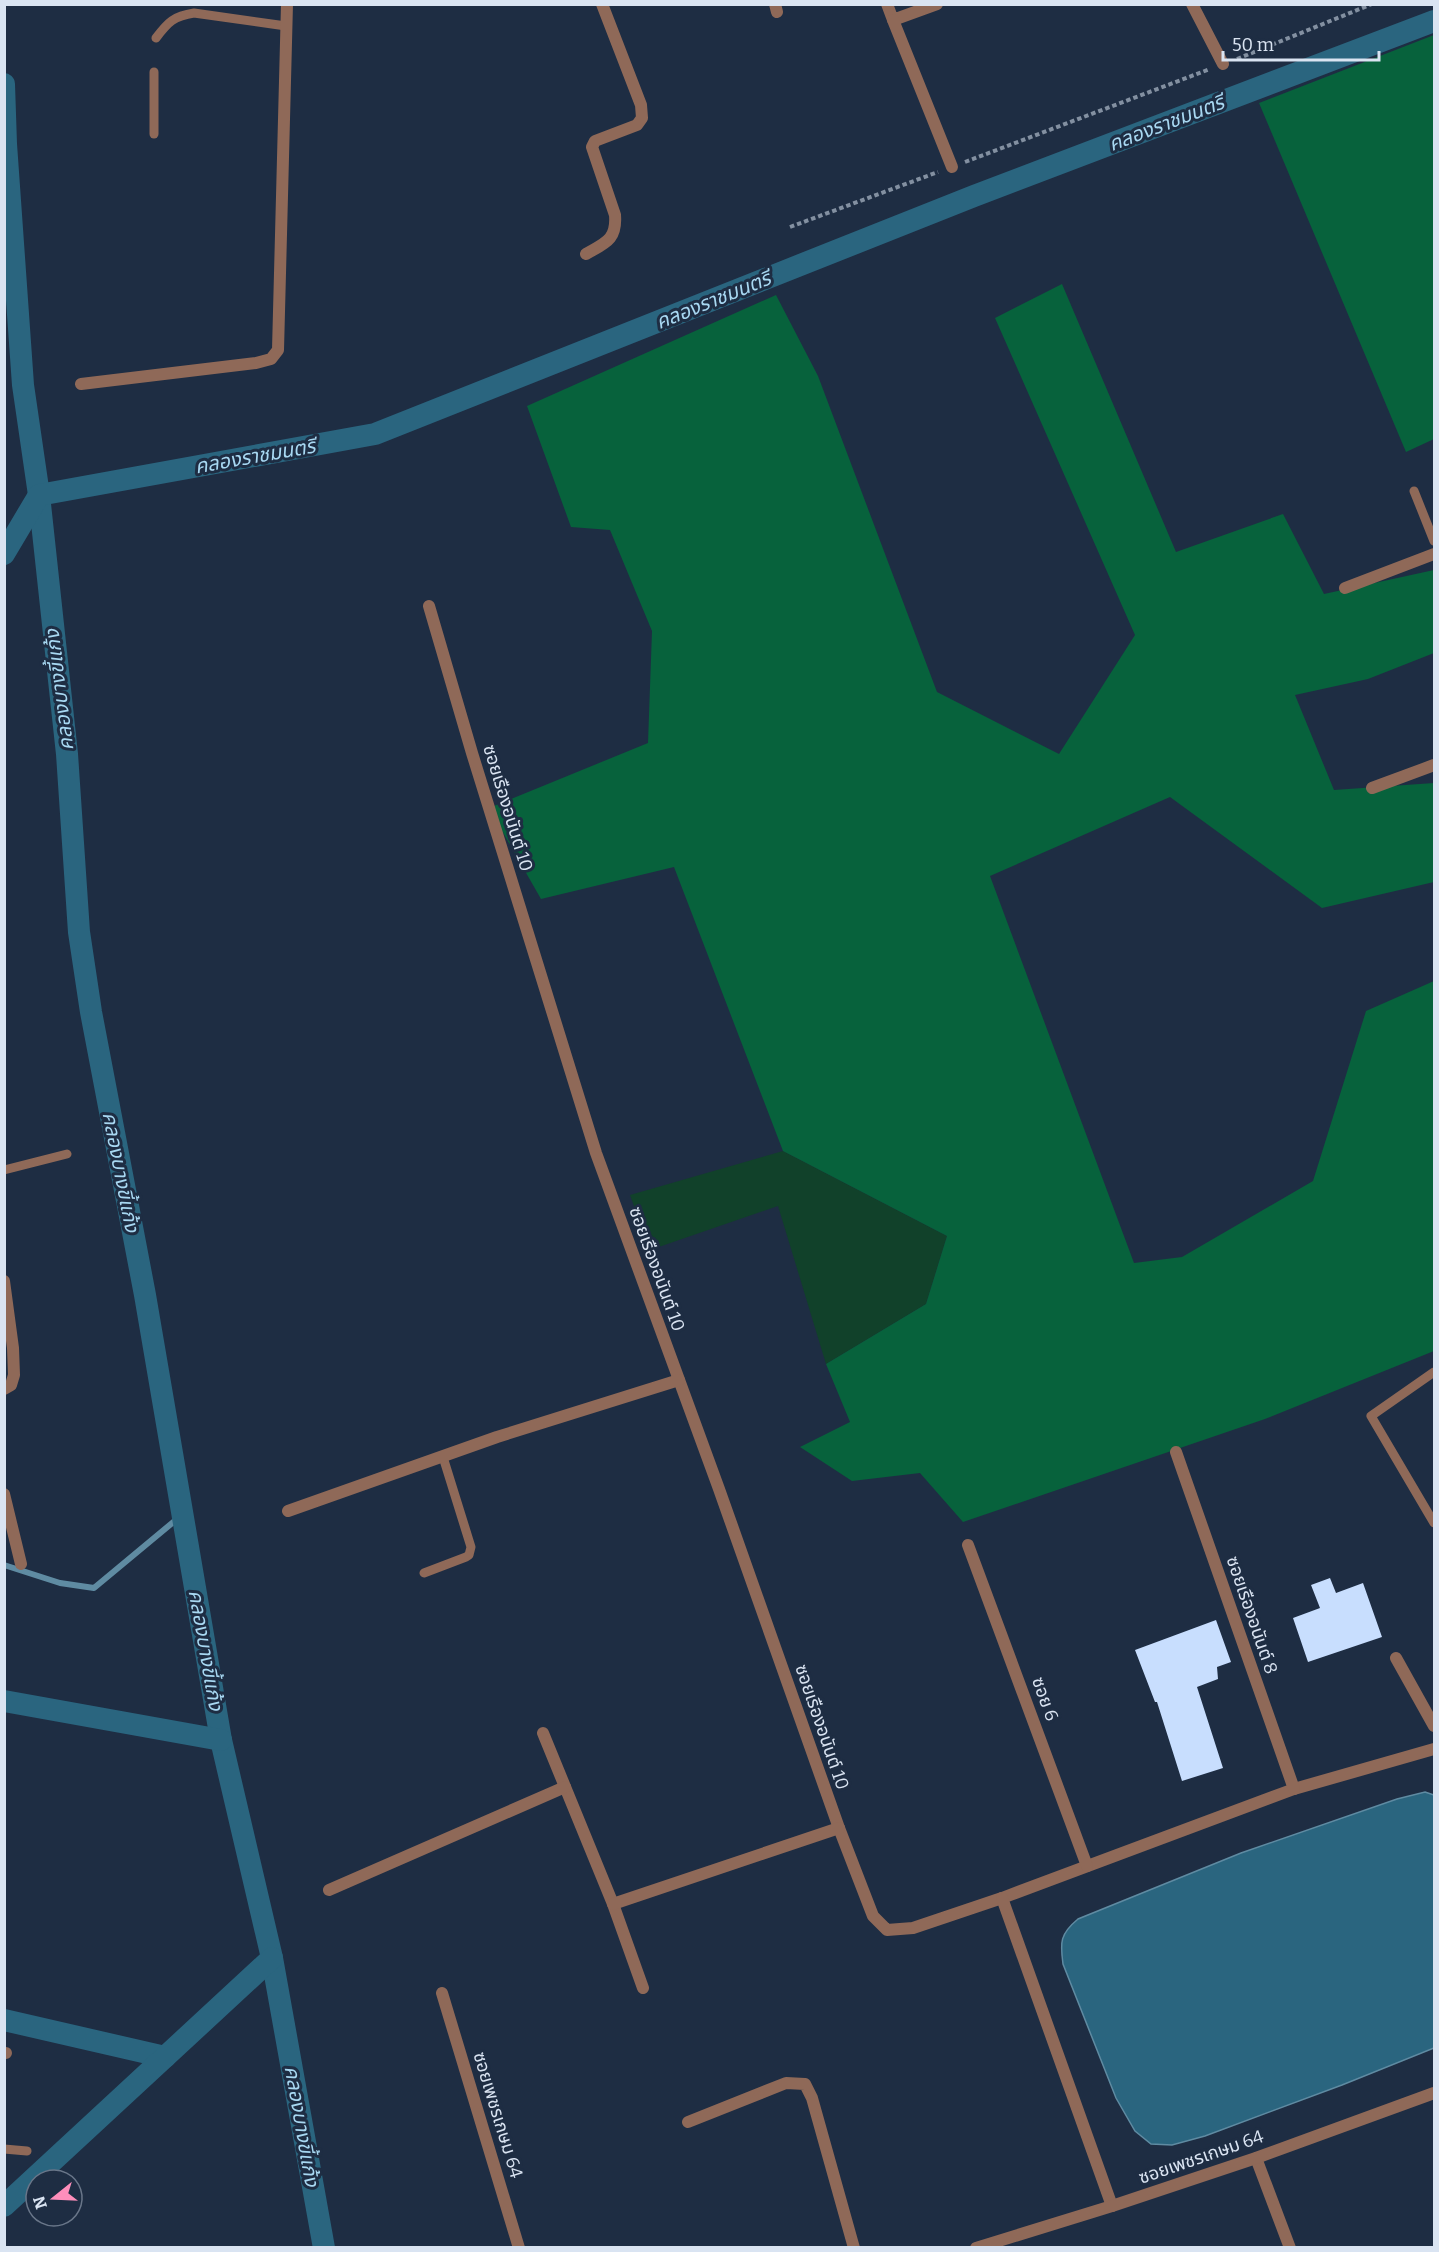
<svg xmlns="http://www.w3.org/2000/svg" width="1439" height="2252" viewBox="0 0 1439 2252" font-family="Bitter,'Noto Sans Thai',serif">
<rect width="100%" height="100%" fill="#1e2d43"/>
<path fill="#11412a" d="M783,1151L947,1236L926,1304L826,1364L778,1206L650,1250L630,1195Z"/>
<g fill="#07623c">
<path d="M1434,35V439L1406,452L1259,103Z"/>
<path d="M1062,284L1176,552L1283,514L1324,594L1434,570V653L1368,679L1295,695L1334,790L1434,783V882L1322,908L1170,797L990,876L1134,1263L1182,1257L1313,1181L1366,1011L1434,981V1351L1265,1419L963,1522L920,1473L852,1481L800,1447L850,1422L826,1364L926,1304L947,1236L783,1151L674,867L541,899L489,808L648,743L652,631L610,530L571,527L527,406L776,295L818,376L937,692L1059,754L1135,635L995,318Z"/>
</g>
<path fill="#2a657f" stroke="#5f8ba2" stroke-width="1.5" d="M1425,1792L1434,1795V2048L1342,2085L1205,2136L1172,2145L1151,2144L1135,2131L1116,2098L1063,1964C1060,1942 1060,1934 1078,1919L1241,1853L1397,1799Z"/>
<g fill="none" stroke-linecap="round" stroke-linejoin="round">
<path stroke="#5f8ba2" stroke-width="6" d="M4,1565L60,1583L94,1588L183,1514"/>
<g stroke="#2a657f" stroke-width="22">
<path d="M4,84L6,144L23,385L39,495L67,754L79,932L91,1012L145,1295L221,1740L272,1958L324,2248"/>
<path d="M4,554L39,495L375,434L974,196L1434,21"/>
<path d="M4,1701L221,1740"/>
<path d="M4,2020L165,2057"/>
<path d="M4,2206L272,1958"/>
</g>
</g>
<g fill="#c8defe">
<path d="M1330,1578L1336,1593L1363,1583L1382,1637L1308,1662L1293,1618L1320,1608L1311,1585Z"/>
<path d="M1216,1620L1231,1662L1217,1667L1218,1679L1197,1687L1223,1768L1182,1781L1157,1702H1155L1135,1650Z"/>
</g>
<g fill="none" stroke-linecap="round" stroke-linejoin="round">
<g stroke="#8390a1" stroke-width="4" stroke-dasharray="4.5 3" stroke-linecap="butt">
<path d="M1237,59L1372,4"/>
<path d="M965,162L1210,69"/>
<path d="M790,227L938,172"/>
</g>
<g stroke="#8f6958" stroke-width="9">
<path d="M156,38C168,22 174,16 194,13L286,26"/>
<path d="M154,72V134"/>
<path d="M1414,491L1434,541"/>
<path d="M4,1170L67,1154"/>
<path d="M1434,1372L1371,1416L1434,1523"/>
<path d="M424,1573L466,1557L469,1555L471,1547L443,1457"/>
<path d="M4,2149L27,2151"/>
</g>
<g stroke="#8f6958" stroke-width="12">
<path d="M775,4L777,12"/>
<path d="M887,4L893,20L937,4"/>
<path d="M1192,4L1223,64"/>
<path d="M893,20L952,167"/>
<path d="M586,254C605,243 617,240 615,215L592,147L595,141L637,125L642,118L641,105L602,4"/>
<path d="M81,384L256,363L271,359L278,350L287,4"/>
<path d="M1345,588L1434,554"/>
<path d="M429,606L472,753L596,1153L719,1489L839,1828L873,1916L887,1930L913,1928L1002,1898L1294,1789L1434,1749"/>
<path d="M1372,788L1434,765"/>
<path d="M4,1281L13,1348L14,1375L11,1385L4,1389"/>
<path d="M1176,1452L1294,1789"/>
<path d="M4,1494L21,1564"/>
<path d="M288,1511L497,1437L679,1380"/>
<path d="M968,1545L1087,1866"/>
<path d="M1396,1658L1434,1726"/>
<path d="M543,1733L613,1904L643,1988"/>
<path d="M329,1890L565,1787"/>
<path d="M1002,1898L1112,2206"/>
<path d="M613,1904L839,1828"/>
<path d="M442,1993L519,2248"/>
<path d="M4,2053H6"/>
<path d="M688,2122L786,2083L805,2084L812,2098L854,2248"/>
<path d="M1256,2158L1290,2248"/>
<path d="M976,2248L1112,2206L1256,2158L1434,2093"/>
</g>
</g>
<g text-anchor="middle" stroke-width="6" stroke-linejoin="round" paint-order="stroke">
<g font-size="18" fill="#dae4f2" stroke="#1e2d43">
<text transform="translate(508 808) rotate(73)" y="6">ซอยเรืองอนันต์ 10</text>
<text transform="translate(657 1269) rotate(70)" y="6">ซอยเรืองอนันต์ 10</text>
<text transform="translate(1252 1615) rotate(71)" y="6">ซอยเรืองอนันต์ 8</text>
<text transform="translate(1045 1699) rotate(70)" y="6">ซอย 6</text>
<text transform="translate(822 1727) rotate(71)" y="6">ซอยเรืองอนันต์ 10</text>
<text transform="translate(498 2115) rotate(73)" y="6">ซอยเพชรเกษม 64</text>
<text transform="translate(1201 2157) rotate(-19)" y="6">ซอยเพชรเกษม 64</text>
</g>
<g font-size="20" font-style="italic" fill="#a8d8f2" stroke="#1e2d43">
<text transform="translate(1166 123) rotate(-21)" y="7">คลองราชมนตรี</text>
<text transform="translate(713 300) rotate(-22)" y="7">คลองราชมนตรี</text>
<text transform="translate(255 456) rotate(-10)" y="7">คลองราชมนตรี</text>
<text transform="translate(59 690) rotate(-97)" y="7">คลองบางขี้แก้ง</text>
<text transform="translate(121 1172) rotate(79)" y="7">คลองบางขี้แก้ง</text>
<text transform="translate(206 1650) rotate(80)" y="7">คลองบางขี้แก้ง</text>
<text transform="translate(302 2126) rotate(80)" y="7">คลองบางขี้แก้ง</text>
</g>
</g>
<rect width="1439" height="2252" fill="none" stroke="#dae4f2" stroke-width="12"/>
<g transform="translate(54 2198) rotate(252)"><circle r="28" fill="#1e2d43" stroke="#697689" stroke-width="1.5"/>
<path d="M0-4.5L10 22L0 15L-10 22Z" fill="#fe8ebb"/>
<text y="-9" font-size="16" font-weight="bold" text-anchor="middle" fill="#dae4f2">N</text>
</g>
<path d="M1223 51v9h156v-9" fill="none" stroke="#dae4f2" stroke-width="3"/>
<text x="1232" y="51" font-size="18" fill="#dae4f2" stroke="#1e2d43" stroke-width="4.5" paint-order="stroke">50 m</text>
</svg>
